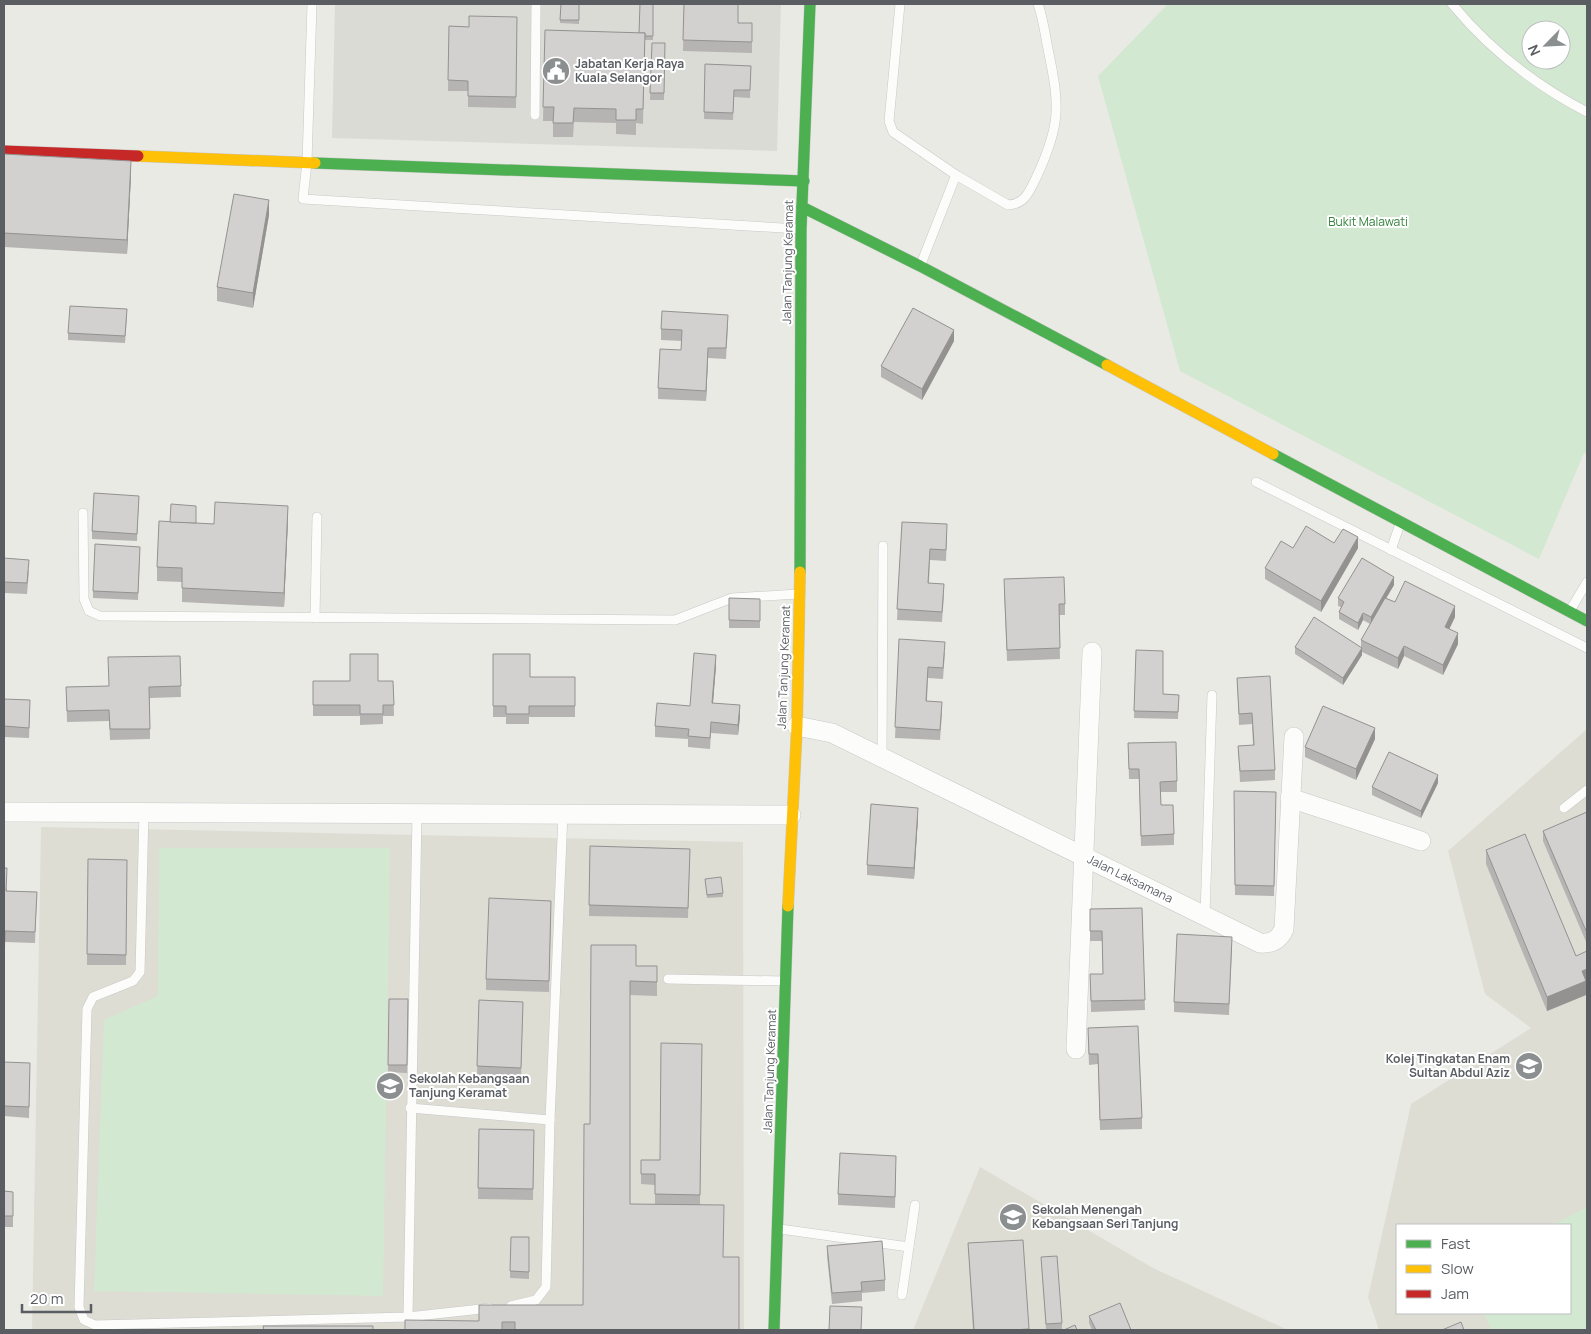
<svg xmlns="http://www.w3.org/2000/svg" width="1591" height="1334" viewBox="0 0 1591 1334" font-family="Manrope,sans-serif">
<rect width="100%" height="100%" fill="#eaeae5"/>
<path fill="#dbdbd6" d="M335,4H781L777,151L332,138Z"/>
<g fill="#deddd4" fill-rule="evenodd">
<path d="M1587,729V1330H1379L1368,1297L1411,1104L1531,1028L1485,994L1448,851ZM1397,1225H1570V1313H1397Z"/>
<path d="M41,827L743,842L744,1330H32Z"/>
<path d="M980,1167L1153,1268L1288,1330H913Z"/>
</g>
<g fill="#d2e8d1" fill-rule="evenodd">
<path d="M1168,4H1587V454L1584,453L1539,559L1180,371L1098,76ZM1531,30H1561V60H1531Z"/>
<path d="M159,848H390L383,1296L94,1291L104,1020L158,996Z"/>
<path d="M1587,1207V1330H1491L1484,1313H1570V1225H1553Z"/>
</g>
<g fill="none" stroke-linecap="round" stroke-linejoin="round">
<defs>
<g id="lane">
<path d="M312,4L307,162L303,199L799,229"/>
<path d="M900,4L889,121L893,132L956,175L1008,205C1025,204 1029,192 1036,178C1061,125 1060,106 1048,49C1045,34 1043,18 1038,4"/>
<path d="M1452,4C1490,50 1535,85 1587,112"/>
<path d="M535,115L536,4"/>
<path d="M921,264L956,175"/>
<path d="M1256,482L1587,648"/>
<path d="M83,513L84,599L89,611L100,616L675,620L732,598L798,594"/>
<path d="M1391,550L1400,524"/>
<path d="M1571,609L1587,582"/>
<path d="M315,618L317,517"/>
<path d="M882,759L883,546"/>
<path d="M1564,808L1587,790"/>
<path d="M144,812L140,972L133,981L93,997L87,1009L79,1307L84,1320L95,1325L408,1317L417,813"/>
<path d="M1205,916L1212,695"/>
<path d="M668,979L784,981"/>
<path d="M410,1108L550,1120"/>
<path d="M780,1229L909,1247"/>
<path d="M902,1295L915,1205"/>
<path d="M511,1306L536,1300L546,1287L550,1120L563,814"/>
<path d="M408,1317L490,1308"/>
</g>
<g id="street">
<path d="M797,726L832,733L1260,943C1272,944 1279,940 1284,929L1294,737"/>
<path d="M1290,798L1421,841"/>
<path d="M4,812L791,815"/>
<path d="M1076,1049L1092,652"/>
</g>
<g id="fast">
<path d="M315,163L804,181"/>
<path d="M802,207L920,266L1107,365"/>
<path d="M1273,454L1587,621"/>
<path d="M800,572L801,229L810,4"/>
<path d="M774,1330L788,906"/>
</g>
<g id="slow">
<path d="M138,156L315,163"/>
<path d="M1107,365L1273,454"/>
<path d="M788,906L797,726L800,572"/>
</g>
<path id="jam" d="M4,151L138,156"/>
</defs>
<use href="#lane" stroke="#c7c8c7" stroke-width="10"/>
<use href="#street" stroke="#c7c8c7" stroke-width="20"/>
<use href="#fast" stroke="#c6c7c5" stroke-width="12"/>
<use href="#slow" stroke="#c6c7c5" stroke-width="12"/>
<use href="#jam" stroke="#c6c7c5" stroke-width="12"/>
<use href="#lane" stroke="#fcfcfb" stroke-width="9"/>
<use href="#street" stroke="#fcfcfb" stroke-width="19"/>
<use href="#fast" stroke="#4caf50" stroke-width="11"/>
<use href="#slow" stroke="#ffc107" stroke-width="11"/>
<use href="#jam" stroke="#c62828" stroke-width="11"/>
</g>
<g fill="#b5b4b2">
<path d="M561,4H579V24L560,23Z"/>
<path d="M653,4V40H645L643,124L636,123V135L616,134V123L574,122L573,137H553V121H543L545,30L639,33Z"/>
<path d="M684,4L738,23H752V53L683,51Z"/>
<path d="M517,17L516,108L468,107V91H448L449,26L469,27Z"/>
<path d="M652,43H665L664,100H650Z"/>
<path d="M705,64L751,66L750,98L734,97L733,120L704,119Z"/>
<path d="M4,154L131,175L127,254L4,247Z"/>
<path d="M269,215L253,308L217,301V287Z"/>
<path d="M127,317L125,343L68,340V333Z"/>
<path d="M728,326L726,359L708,358L706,401L658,399V388L681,350L682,341L661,340V329Z"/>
<path d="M954,341L922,400L881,377V366Z"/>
<path d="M139,496L137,541L92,539V531Z"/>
<path d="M288,520L284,607L182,602V582L157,581V567L196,523L214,524Z"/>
<path d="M902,522L947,535L946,561L930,560L929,583L944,595L942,622L897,620Z"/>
<path d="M1334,543L1358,548L1321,612L1265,579V568L1293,548Z"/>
<path d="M140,554L138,600L93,598V591Z"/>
<path d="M4,558L29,571L27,594L4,593Z"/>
<path d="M1394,585L1386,598L1395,602L1455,617L1449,629L1458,644L1443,675L1404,656L1398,669L1362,652V655L1343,685L1295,654V647H1361V640L1370,624L1363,620L1358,630L1339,619V612L1341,607L1338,606V598Z"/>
<path d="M1004,590L1065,604V615H1059L1060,659L1007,661Z"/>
<path d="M729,598L760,599V628H729Z"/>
<path d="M899,639L945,653L943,679L928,678L927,701L942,713L940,740L895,738Z"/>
<path d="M1136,650L1163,694L1179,695L1178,719L1134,718Z"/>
<path d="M493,654L530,677H575V717H529V724H506V717H493Z"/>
<path d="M180,656L181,697L150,698V739L110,740L109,721L67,722L66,687L108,686Z"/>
<path d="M716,666L713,703L740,716L738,735L711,733L710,749L688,747V739L655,737V726L690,706Z"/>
<path d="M1237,678L1275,770V780L1240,782L1238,746L1253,745L1252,724L1239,725Z"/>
<path d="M313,681H393L394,716H383V724L360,725V716H313Z"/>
<path d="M4,699L30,711L29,738L4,737Z"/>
<path d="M1375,739L1356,780L1305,757V747Z"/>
<path d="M1128,743L1177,781V792H1160L1161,805L1174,834V845L1141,846L1139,779H1129Z"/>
<path d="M1438,783L1421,818L1372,795V787Z"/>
<path d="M1234,791L1276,792L1274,896L1235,895Z"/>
<path d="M1587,812V944L1543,841V831Z"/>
<path d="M918,818L914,879L867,875V865Z"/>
<path d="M590,846L690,849L688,918L589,916Z"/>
<path d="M1486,850L1576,956L1586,984V995L1547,1011L1486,864Z"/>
<path d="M88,859L127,860L126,965H87Z"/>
<path d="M4,868L7,891L37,892L35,943L5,942L4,974Z"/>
<path d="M705,879L723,893V897L707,898Z"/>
<path d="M1142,908L1145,1010L1091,1012L1090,974H1103L1102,941H1090V909Z"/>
<path d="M551,912L549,992L486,990V979Z"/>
<path d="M591,945L636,966H657V996L630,995V1204H655V1185L641,1184V1160H660L702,1044L700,1205L723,1257L739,1330H405L479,1321L583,1305L590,1124Z"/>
<path d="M1232,948L1229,1015L1174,1012V1002Z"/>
<path d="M389,999H408L407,1073L388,1072Z"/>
<path d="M479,1000L523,1002L521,1078L477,1077Z"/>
<path d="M1088,1039L1142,1118V1129L1100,1130L1098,1064L1089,1065Z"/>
<path d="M4,1062L30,1074L29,1118L4,1116Z"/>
<path d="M479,1129L534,1130L533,1200L478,1199Z"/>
<path d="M896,1167L895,1208L838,1205V1194Z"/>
<path d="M4,1191L13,1192V1227H4Z"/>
<path d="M529,1237V1279L510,1278V1271Z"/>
<path d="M1023,1240L1029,1330H973L968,1243Z"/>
<path d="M827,1246L885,1280V1291L862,1293V1301L832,1304L827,1256Z"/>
<path d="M1041,1257L1062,1323V1330H1046Z"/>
<path d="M1089,1316L1131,1330H1092L1089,1323Z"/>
</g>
<g fill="#939291">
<path d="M131,161V175L127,254V240Z"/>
<path d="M269,200V215L253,308V293Z"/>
<path d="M954,330V341L922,400V389Z"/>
<path d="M708,348V358L706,401V391Z"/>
<path d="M288,506V520L284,607V593Z"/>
<path d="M1358,537V548L1321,612V601Z"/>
<path d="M1394,577V585L1371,624V617Z"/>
<path d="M1455,606V617L1445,638V627Z"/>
<path d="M1363,613V620L1358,630V623Z"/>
<path d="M1458,633V644L1443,675V665Z"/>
<path d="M1404,646V656L1398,669V658Z"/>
<path d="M1362,648V655L1343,685V678Z"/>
<path d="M716,655V666L712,714V703Z"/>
<path d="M740,705V716L738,735V725Z"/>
<path d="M1375,728V739L1356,780V769Z"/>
<path d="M1438,775V783L1421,818V811Z"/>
<path d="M918,808V818L914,879V868Z"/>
<path d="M1587,969L1586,995L1547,1011V997L1582,971Z"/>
</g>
<g fill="#d2d1cf" stroke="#939291">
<path d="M561,4H579V20H560Z"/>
<path d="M640,4H653V36H645V33H639Z"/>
<path d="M684,4H738V23H752V42L683,40Z"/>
<path d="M469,16L517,17L516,97L468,96V81L448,80L449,26L469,27Z"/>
<path d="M545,30L645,33L643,109H636V120H616V109L574,108L573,123H553L554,107H543Z"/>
<path d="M652,43H665L664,93H650Z"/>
<path d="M705,64L751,66L750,90H734L733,113L704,112Z"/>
<path d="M4,154L131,161L127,240L4,233Z"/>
<path d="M234,194L269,200L253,293L217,287Z"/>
<path d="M70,306L127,309L125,336L68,333Z"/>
<path d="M913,308L954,330L922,389L881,366Z"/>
<path d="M662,311L728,315L726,348H708L706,391L658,388L660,349L681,350L682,330L661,329Z"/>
<path d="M94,493L139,496L137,534L92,531Z"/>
<path d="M215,502L288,506L284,593L182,588V568L157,567L159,521L214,524Z"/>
<path d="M171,504L196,506V523L170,522Z"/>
<path d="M902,522L947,524L946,550L930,549L928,583L944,584L942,612L897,609Z"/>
<path d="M1306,526L1334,543L1343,529L1358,537L1321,601L1265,568L1281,541L1293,548Z"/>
<path d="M95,544L140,547L138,593L93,591Z"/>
<path d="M4,558L29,560L27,583L4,582Z"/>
<path d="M1362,558L1394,577L1371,617L1363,613L1358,623L1339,612L1344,602L1338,598Z"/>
<path d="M1064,577L1065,604H1059L1060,648L1007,650L1004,579Z"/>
<path d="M1405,581L1455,606L1445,627L1458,633L1443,665L1404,646L1398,658L1361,640L1385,598L1395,602Z"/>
<path d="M729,598L760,599V621L729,620Z"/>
<path d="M1314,617L1362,648L1343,678L1295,647Z"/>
<path d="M899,639L945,642L943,668L928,667L926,701L942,702L940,730L895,727Z"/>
<path d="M1136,650L1163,651V694L1179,695L1178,712L1134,711Z"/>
<path d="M694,653L716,655L712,703L740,705L738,725L711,722L710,738L688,736L689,729L655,726L657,703L690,706Z"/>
<path d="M350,654H378V681H393L394,705H383V714H360V705H313V681H350Z"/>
<path d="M493,654H530V677H575V706H529V714H506V706H493Z"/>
<path d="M180,656L181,686L149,687L150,729H110L109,710L67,711L66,687L109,686L108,657Z"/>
<path d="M1270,676L1275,770L1240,771L1238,746L1254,745L1252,713L1239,714L1237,678Z"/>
<path d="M4,699L30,700L29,728L4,726Z"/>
<path d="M1323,706L1375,728L1356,769L1305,747Z"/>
<path d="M1176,742L1177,781L1160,782L1161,805H1173L1174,834L1141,836L1139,769H1129L1128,743Z"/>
<path d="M1389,752L1438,775L1421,811L1372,787Z"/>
<path d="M1234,791L1276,792L1274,886L1235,885Z"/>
<path d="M871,804L918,808L914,868L867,865Z"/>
<path d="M1587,812V933L1543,831Z"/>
<path d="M1525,834L1576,956L1587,951V969L1582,971L1586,981L1547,997L1486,850Z"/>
<path d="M590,846L690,849L688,908L589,905Z"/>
<path d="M88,859L127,860L126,955L87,954Z"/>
<path d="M4,868H7L6,891L37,892L35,932L5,931L4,964Z"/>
<path d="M721,877L723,893L707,895L705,879Z"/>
<path d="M489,898L551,901L549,981L486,979Z"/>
<path d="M1142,908L1145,1000L1091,1001L1090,974H1103L1102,931H1090V909Z"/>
<path d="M1177,934L1232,937L1229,1004L1174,1002Z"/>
<path d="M591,945H636V966H657V982L630,981V1204L724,1205L723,1257H739V1330H515V1322H502V1330H405V1320L479,1321V1305H583L584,1124H590Z"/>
<path d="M389,999H408L407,1065H388Z"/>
<path d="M479,1000L523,1002L521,1068L477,1066Z"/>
<path d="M1138,1026L1142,1118L1100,1120L1098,1054H1089L1088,1028Z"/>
<path d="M661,1043L702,1044L700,1195L655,1194V1174H641V1160H660Z"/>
<path d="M4,1062L30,1063L29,1107L4,1106Z"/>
<path d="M479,1129L534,1130L533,1189L478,1188Z"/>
<path d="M840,1153L896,1156L895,1197L838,1194Z"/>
<path d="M4,1191L13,1192V1216H4Z"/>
<path d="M511,1237H529V1272L510,1271Z"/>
<path d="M1023,1240L1029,1329L1011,1330H974L968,1243Z"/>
<path d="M882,1241L885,1280L861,1282L862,1291L832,1293L827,1246Z"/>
<path d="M1057,1256L1062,1323L1046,1324L1041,1257Z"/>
<path d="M1120,1303L1131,1330H1096L1089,1316Z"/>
<path d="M830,1306L862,1307L861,1330H829Z"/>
<path d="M1461,1322L1464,1330H1442Z"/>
<path d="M1075,1325L1077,1330H1064Z"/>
<path d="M263,1326H373V1330H264Z"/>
</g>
<defs>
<symbol id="civic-disc" viewBox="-11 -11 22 22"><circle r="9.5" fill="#8c8f90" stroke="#fff"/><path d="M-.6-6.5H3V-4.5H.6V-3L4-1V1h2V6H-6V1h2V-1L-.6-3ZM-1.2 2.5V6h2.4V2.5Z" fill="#fff"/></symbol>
<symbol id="school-disc" viewBox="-11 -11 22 22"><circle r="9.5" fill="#8c8f90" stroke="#fff"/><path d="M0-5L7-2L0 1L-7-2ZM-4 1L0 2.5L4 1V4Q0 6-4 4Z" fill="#fff"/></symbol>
</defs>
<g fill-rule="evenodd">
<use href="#civic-disc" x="540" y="55" width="32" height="32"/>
<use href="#school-disc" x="1513" y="1050" width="32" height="32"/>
<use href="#school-disc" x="374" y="1070" width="32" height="32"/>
<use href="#school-disc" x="997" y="1201" width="32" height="32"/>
</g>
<g text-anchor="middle" stroke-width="4" stroke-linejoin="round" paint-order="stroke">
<g font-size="12" font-weight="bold" fill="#5a5e63" stroke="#fff" text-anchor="start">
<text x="575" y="68">Jabatan Kerja Raya<tspan x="575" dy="14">Kuala Selangor</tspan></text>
<text x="1510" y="1063" text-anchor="end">Kolej Tingkatan Enam<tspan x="1510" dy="14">Sultan Abdul Aziz</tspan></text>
<text x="409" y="1083">Sekolah Kebangsaan<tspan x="409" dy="14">Tanjung Keramat</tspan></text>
<text x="1032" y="1214">Sekolah Menengah<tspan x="1032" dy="14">Kebangsaan Seri Tanjung</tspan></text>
</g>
<g font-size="12" fill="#33823b" stroke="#fff">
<text x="1368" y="226">Bukit Malawati</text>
</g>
<g font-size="12" fill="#5a5e63" stroke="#fff">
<text transform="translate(788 262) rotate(-89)" y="4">Jalan Tanjung Keramat</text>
<text transform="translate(784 667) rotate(-88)" y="4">Jalan Tanjung Keramat</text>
<text transform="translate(1130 879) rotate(26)" y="4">Jalan Laksamana</text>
<text transform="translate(770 1071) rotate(-88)" y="4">Jalan Tanjung Keramat</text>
</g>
</g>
<rect width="1591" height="1334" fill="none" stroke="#5a5e63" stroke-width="10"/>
<rect x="1396" y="1224" width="175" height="90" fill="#ffffff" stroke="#bdbfc1"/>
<rect x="1406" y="1240" width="25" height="8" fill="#4caf50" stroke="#bdbfc1"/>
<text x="1441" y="1249" font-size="15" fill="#5a5e63">Fast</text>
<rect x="1406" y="1265" width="25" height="8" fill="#ffc107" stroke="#bdbfc1"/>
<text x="1441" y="1274" font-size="15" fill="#5a5e63">Slow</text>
<rect x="1406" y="1290" width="25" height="8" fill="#c62828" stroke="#bdbfc1"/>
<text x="1441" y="1299" font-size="15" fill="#5a5e63">Jam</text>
<g transform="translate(1546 45) rotate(246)"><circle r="24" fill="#ffffff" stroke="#bdbfc1"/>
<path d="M0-4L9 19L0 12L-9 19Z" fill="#8c8f90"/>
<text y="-8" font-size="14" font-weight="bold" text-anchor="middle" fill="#5a5e63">N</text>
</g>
<path d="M22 1304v8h69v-8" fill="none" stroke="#5a5e63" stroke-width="2.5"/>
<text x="30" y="1304" font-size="15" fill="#5a5e63" stroke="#ffffff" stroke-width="4" paint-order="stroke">20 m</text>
</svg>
